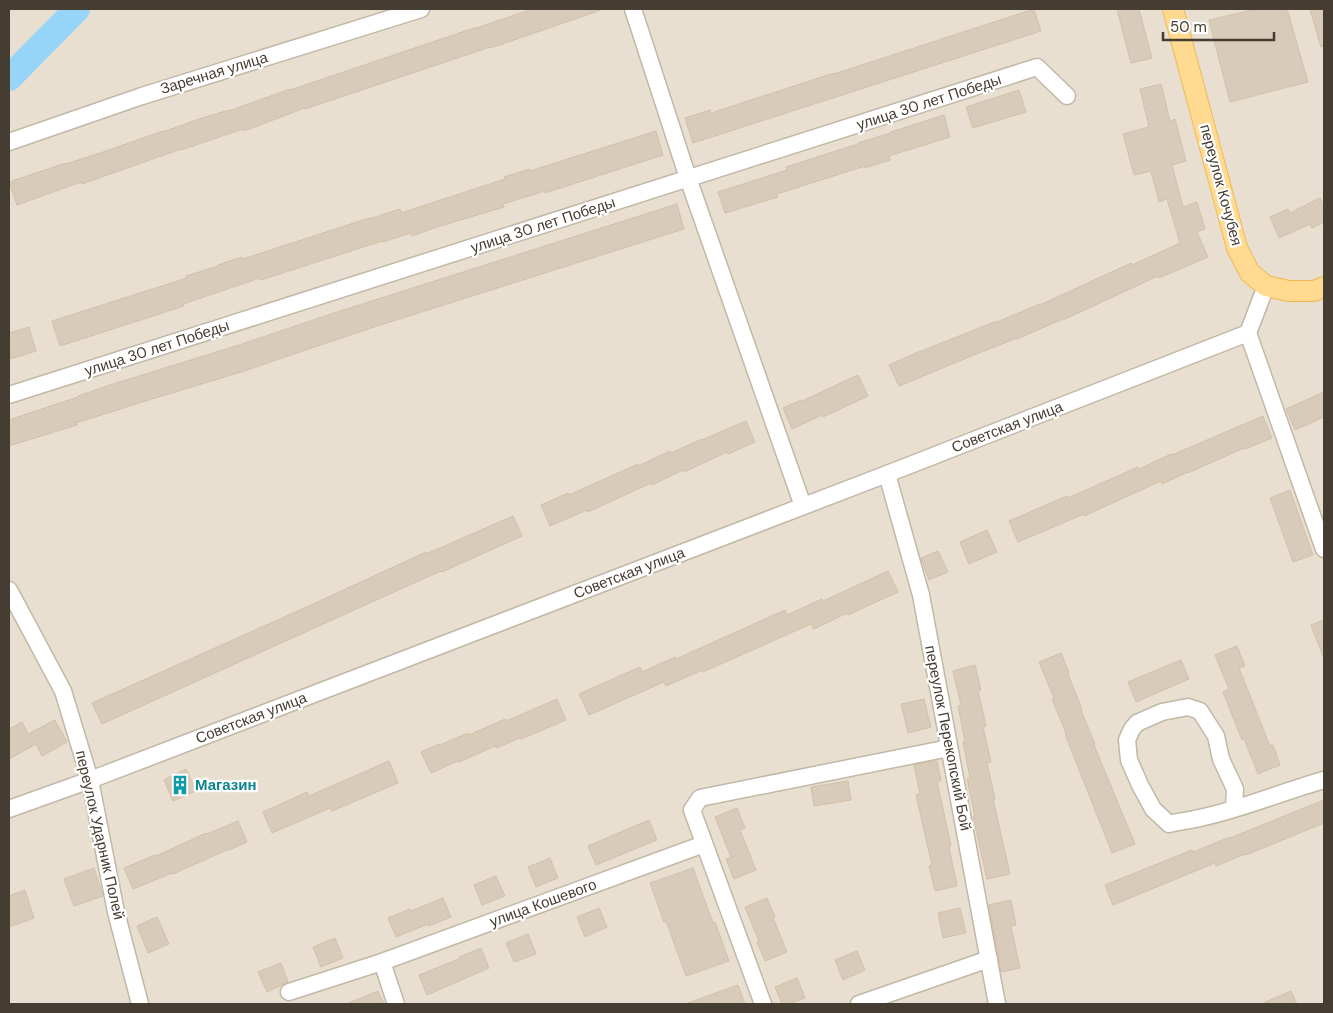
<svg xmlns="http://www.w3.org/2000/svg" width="1333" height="1013" viewBox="0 0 1333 1013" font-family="'DM Sans',sans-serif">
<rect width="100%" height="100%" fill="#f3eee3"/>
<rect fill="#e8dfd0" x="9" y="9" width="1315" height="995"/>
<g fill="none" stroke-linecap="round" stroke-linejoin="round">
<path stroke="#97d5f8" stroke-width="26" d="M9,78L77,9"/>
</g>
<g fill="#d9cbba" stroke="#d2c0a9">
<path d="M532,9H601V10L491,48L490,47L305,109V108L244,131L243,129L181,150V149L113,173L82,184L81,182L17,205L9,182L66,163V164L100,153L163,131V132L199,119L229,110V111L290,89V90L477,27V28Z"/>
<path d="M1034,9L1041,31L693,143L685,118L710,110L711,113L834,73V74Z"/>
<path d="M1117,9H1139L1152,58L1131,63Z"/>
<path d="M1256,9H1287L1308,82L1230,102L1209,20Z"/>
<path d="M1310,9H1324V46L1321,47Z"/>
<path d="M1161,84L1170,121L1175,119L1186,161L1172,165L1183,207L1197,202L1205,229L1197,232L1208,257L1159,278L1158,276L1063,320V319L1017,339V338L974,355L899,386L889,365L916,353L997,321V322L1040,304V305L1131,263L1132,265L1180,243L1167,199L1159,202L1151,171L1134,175L1123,134L1149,127L1140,89Z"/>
<path d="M1019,90L1026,112L973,128L966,107Z"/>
<path d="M944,115L950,137L889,156L890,160L865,168V166L777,194L778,197L725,213L718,192L787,170L786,167L858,144V143L891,133V132Z"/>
<path d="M656,131L663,155L545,193V191L503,204L504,207L437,227L412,236L411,233L383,242L382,241L261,280L260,278L183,304L184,306L60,346L52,321L187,278L186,276L218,266V265L242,257L243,259L369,218V219L400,209L401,213L505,179L504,177L529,169L530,171Z"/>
<path d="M1320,198L1324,207V222L1312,228L1310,224L1279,238L1270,217L1288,209L1290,213Z"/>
<path d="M677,204L684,229L371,328L241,372L152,399L76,423L77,425L9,446V420L78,397V396L110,385L239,345L334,313Z"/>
<path d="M29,327L36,351L11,359L9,350V333Z"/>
<path d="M858,375L868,396L823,417L822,415L792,429L783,408L801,400L802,401Z"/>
<path d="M1324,392V417L1295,430L1286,409Z"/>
<path d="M1263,416L1272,438L1245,449L1244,448L1188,473V472L1162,484L1161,481L1084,516V514L1018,542L1009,521L1067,496L1068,498L1138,467L1139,469L1171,454L1172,455Z"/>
<path d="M746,421L755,442L728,454L727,452L684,472L683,470L652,485L651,483L588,512L587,510L550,526L541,505L568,493L569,495L638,464V466L670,451L671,453L702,439V440Z"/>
<path d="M1290,490L1313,555L1293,562L1270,498Z"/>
<path d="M513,516L522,536L442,572L441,571L414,583L102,724L92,703L311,605L426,552V554Z"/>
<path d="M987,530L997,552L969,564L960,542Z"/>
<path d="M938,551L948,572L929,580L921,558Z"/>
<path d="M888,571L898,592L848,615L847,613L814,629L811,624L703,672L702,670L666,686L664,682L589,715L579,694L640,667L642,672L675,657L676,659L785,610L787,615L822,599L823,601Z"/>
<path d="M1324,620V656H1323L1311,625Z"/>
<path d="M1237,646L1245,666L1239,668L1270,746L1273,745L1280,765L1258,774L1244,739L1242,740L1223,692L1229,689L1215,655Z"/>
<path d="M1061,653L1069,673L1068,674L1082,709L1081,710L1095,744L1094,745L1135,844L1112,853L1078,767L1065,734L1066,733L1052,699L1054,698L1039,662Z"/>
<path d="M1181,660L1189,679L1136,702L1128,682Z"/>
<path d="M975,665L981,690L978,691L986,726L983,727L991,762L987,763L995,799H993L1010,874L987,879L973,816H975L967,779L970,778L963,742L965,741L958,706L961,705L953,671Z"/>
<path d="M557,699L566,720L521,739L520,738L496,748L495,746L459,762L458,761L431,773L421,752L439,744L440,745L468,733L469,735L505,719L506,721Z"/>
<path d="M924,699L931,727L908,733L901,704Z"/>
<path d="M55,720L67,742L42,756L36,744L9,759V729L22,722L28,734Z"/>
<path d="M389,761L398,783L332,811L330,808L272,833L263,812L307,792L309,796Z"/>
<path d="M937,761L941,781H937L951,846L949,847L957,886L935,891L929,866L932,865L916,795L920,794L914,765Z"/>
<path d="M186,769L196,791L173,801L164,780Z"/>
<path d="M848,781L851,800L814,806L811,787Z"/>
<path d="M1324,800V823L1246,855L1245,854L1216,866L1215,863L1113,905L1105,885L1192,850L1193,852L1230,837V838Z"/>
<path d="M737,808L745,828L740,830L756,870L734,879L726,859L731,857L715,817Z"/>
<path d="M649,820L657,840L596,865L588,846Z"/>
<path d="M238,821L247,842L229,850V849L173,874L172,873L133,889L124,868L155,855L156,856L206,833L207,834Z"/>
<path d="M550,858L558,878L536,887L528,867Z"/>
<path d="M94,868L103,896L74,906L64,879Z"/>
<path d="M693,868L713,923L715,922L729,961L686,976L666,921L664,922L650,883Z"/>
<path d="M496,876L505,896L482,905L474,885Z"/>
<path d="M25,890L34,918L9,927V896Z"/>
<path d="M443,898L451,917L429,926L428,924L396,937L388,918L410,909L411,911Z"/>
<path d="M767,898L775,917L773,918L787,952L765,961L757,942L759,941L745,907Z"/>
<path d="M1011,900L1016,925L1011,926L1020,968L1001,972L989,905Z"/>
<path d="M599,908L607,927L585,937L577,917Z"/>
<path d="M960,908L966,933L943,938L938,913Z"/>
<path d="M157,917L169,944L148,953L137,926Z"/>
<path d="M528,934L536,954L514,962L506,943Z"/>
<path d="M335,938L343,958L321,967L313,947Z"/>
<path d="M481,948L489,968L427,995L419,975L459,959V957Z"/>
<path d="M857,951L865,970L843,980L835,960Z"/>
<path d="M281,963L288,982L267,992L258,972Z"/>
<path d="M797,978L805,998L789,1004H782L775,987Z"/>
<path d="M738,985L745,1004H688V1003Z"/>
<path d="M378,991L384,1004H346Z"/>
<path d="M1291,991L1297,1004H1261Z"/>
</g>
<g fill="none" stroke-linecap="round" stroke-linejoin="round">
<defs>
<g id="minor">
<path d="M633,9L688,178L803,506"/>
<path d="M9,142L142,96L421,9"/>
<path d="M1266,286L1248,333L1324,549"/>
<path d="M9,395L1037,67L1067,96"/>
<path d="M887,474L921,595L997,1004"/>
<path d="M9,590L63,691L90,780L116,912L140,1004"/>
<path d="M9,809L90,780L887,474L1248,333"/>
<path d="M1234,809L1235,789L1221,759L1216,736L1200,711L1188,707L1162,712L1137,723L1132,729L1127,740L1129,760L1140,785L1153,809L1169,824C1181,821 1193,820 1204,817C1245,808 1284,791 1324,780"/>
<path d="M382,962L396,1004"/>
<path d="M289,992L382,962L704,844"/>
<path d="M763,1004L692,810L700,798L949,748"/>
<path d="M859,1004L989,959"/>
</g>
<path id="major" d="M1173,9L1237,248L1250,273L1266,286L1289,291H1314L1324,287"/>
</defs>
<use href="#minor" stroke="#c3b8a7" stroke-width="19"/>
<use href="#major" stroke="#f1b953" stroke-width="22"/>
<use href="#minor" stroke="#fff" stroke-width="16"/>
<use href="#major" stroke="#ffda90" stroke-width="20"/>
</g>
<defs>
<symbol id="building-bare" viewBox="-9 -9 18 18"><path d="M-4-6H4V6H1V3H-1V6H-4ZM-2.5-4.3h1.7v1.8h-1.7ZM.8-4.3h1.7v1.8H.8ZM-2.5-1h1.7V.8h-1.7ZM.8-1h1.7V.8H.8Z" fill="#0f9aa8" stroke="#fff" stroke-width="2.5" paint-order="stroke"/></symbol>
</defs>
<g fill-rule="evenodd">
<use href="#building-bare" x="166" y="771" width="28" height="28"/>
</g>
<g text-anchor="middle" stroke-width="4.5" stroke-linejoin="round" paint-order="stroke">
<g font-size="15" fill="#463d32" stroke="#fff">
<text transform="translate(214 73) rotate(-17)" y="5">Заречная улица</text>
<text transform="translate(929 102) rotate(-18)" y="5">улица 30 лет Победы</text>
<text transform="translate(1221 185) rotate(75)" y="5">переулок Кочубея</text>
<text transform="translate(543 225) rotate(-18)" y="5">улица 30 лет Победы</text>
<text transform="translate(157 348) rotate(-18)" y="5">улица 30 лет Победы</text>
<text transform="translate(1007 427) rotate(-21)" y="5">Советская улица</text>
<text transform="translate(629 573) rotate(-21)" y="5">Советская улица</text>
<text transform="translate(251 718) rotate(-21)" y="5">Советская улица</text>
<text transform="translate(948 738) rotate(79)" y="5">переулок Перекопский Бой</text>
<text transform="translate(100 835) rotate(77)" y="5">переулок Ударник Полей</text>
<text transform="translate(543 903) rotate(-20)" y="5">улица Кошевого</text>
</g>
<g font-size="15" font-weight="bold" fill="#0d838f" stroke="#fff" text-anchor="start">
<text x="195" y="790">Магазин</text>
</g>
</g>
<rect width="1333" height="1013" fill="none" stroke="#463d32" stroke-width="20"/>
<path d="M1163 32v8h111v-8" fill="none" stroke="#463d32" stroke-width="2.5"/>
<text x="1170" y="32" font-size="15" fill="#463d32" stroke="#ffffff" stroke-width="4" paint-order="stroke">50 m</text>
</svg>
